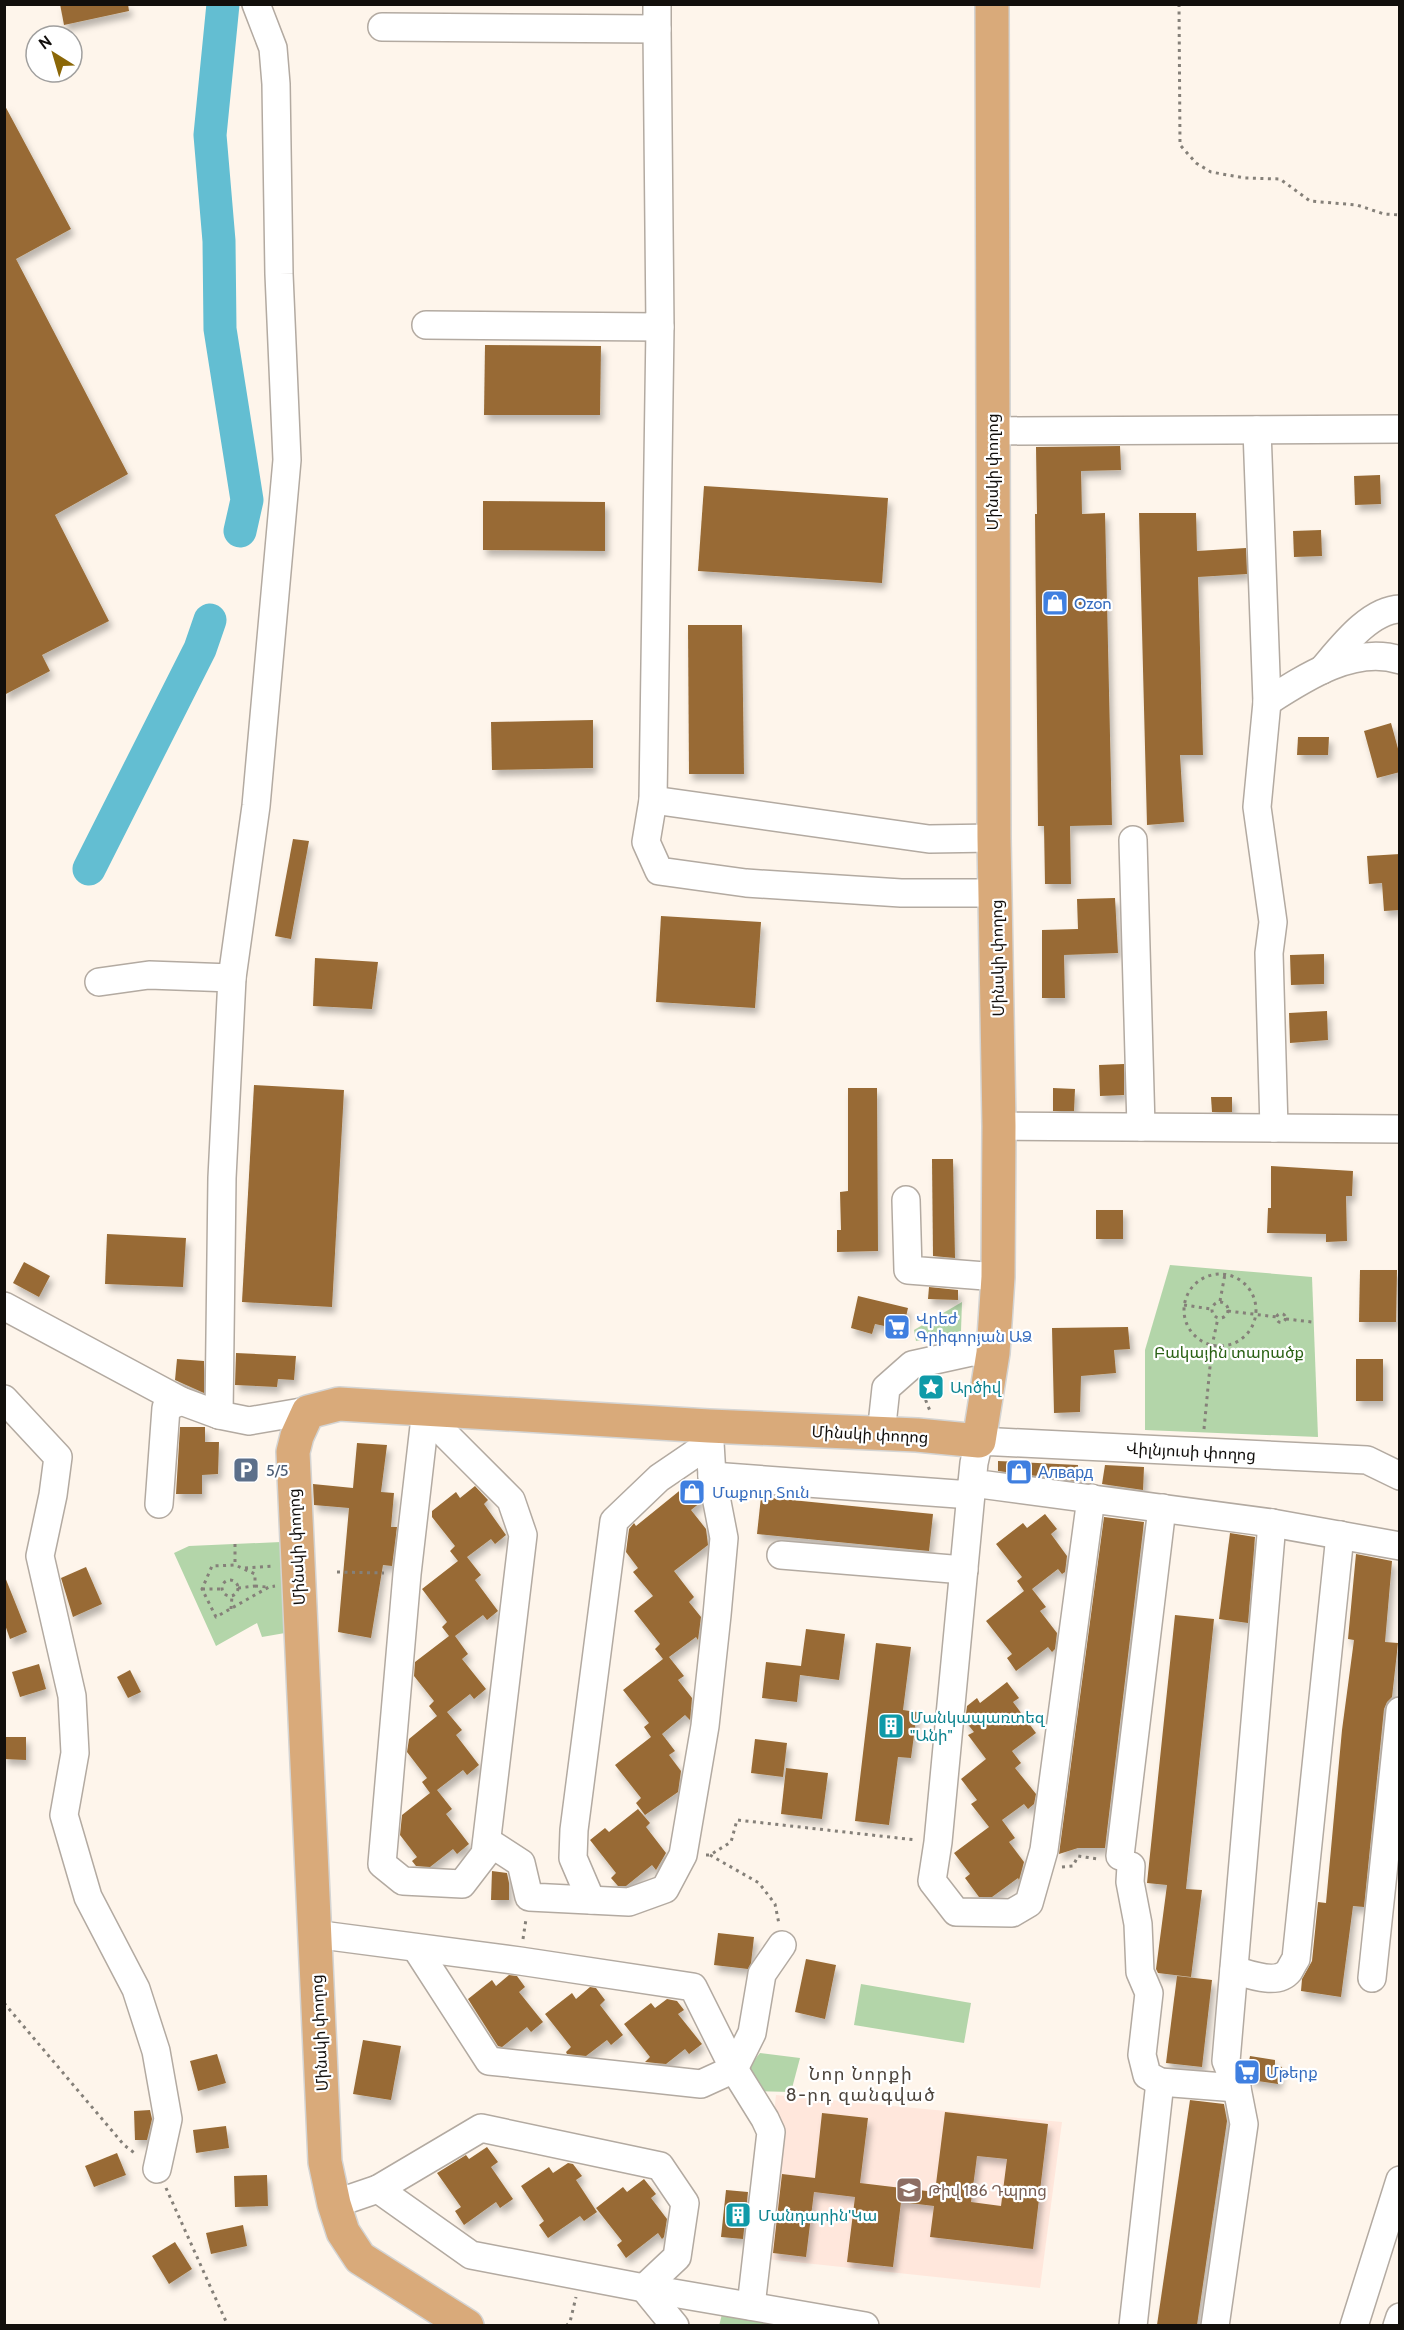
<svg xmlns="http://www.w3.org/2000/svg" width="1404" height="2330" viewBox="0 0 1404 2330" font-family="Cabin,'Noto Sans Armenian',sans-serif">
<defs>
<filter id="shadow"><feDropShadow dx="3.5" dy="6" stdDeviation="3" flood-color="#0004"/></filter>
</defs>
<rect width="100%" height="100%" fill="#fef5eb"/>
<path fill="#ffe7dc" d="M776,2095L1062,2122L1040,2288L758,2258Z"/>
<g fill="#b3d5a9">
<path d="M1170,1265L1312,1277L1318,1437L1145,1430V1350Z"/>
<path d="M962,1302L961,1331L916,1341L914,1330Z"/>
<path d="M281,1542L285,1633L262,1637L257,1623L216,1646L174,1553L189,1546Z"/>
<path d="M861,1984L971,2003L964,2043L854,2025Z"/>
<path d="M760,2053L800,2058L791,2092L757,2091C746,2072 746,2070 760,2053Z"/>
<path d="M723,2310L827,2326H719Z"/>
</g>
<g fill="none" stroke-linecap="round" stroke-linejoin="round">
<g stroke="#63bed2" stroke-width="33">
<path d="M223,4L210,135L219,241L220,329L247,500L240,531"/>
<path d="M89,869L200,649L210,620"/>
</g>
</g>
<g fill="#986b34" fill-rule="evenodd" filter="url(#shadow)">
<path d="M60,4H128L129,11L64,25Z"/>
<path d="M4,104L71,229L16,259L128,474L55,515L109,621L42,655L50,671L4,695Z"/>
<path d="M485,345L601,346L600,415H484Z"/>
<path d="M1120,446L1121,470L1081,471L1082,514L1105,513L1112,825L1070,826L1071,884H1045L1044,826H1038L1035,514H1037L1036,447Z"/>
<path d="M1380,475L1381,504L1355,505L1354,476Z"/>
<path d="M704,486L888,498L882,583L698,571Z"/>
<path d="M483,501L605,502V551L483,550Z"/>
<path d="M1139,513H1196L1197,551L1246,548L1247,574L1198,577L1203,755H1180L1184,822L1147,825Z"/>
<path d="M1321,530L1322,556L1294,557L1293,531Z"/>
<path d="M688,625H742L744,774H689Z"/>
<path d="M593,720V768L492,770L491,722Z"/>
<path d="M1391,723L1400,756V772L1377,778L1364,731Z"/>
<path d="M1298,737H1329L1328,755H1297Z"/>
<path d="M293,839L309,841L291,939L275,936Z"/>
<path d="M1400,854V910L1384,911L1382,883L1369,884L1367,856Z"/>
<path d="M1115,898L1118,953L1064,955L1065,998H1042V930L1078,929L1077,899Z"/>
<path d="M661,916L761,922L755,1008L656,1002Z"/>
<path d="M1324,954V984L1291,985L1290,955Z"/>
<path d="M315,958L378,962L372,1009L313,1006Z"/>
<path d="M1327,1011L1328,1040L1290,1043L1289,1013Z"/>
<path d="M1124,1064V1095L1100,1096L1099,1065Z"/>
<path d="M254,1085L344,1090L332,1307L242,1302Z"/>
<path d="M848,1088H877L878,1251L837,1252V1230H841L840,1192L848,1191Z"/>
<path d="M1053,1088L1075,1089L1074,1111H1053Z"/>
<path d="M1211,1097H1232V1112H1212Z"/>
<path d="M932,1159H953L955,1258L933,1256Z"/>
<path d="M1271,1166L1353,1171L1352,1196H1346L1347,1241L1326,1242V1234L1267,1233L1268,1208H1271Z"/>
<rect x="1096" y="1210" width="27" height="29"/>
<path d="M107,1234L186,1238L183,1287L105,1284Z"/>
<path d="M24,1262L50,1276L39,1297L13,1283Z"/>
<path d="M1360,1270H1397L1396,1322H1359Z"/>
<path d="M929,1287L958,1290V1300L928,1299Z"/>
<path d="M858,1296L908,1308L903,1330L875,1324L872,1334L851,1328Z"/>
<path d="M1128,1327L1130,1349L1114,1350L1116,1373L1081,1376L1080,1412L1054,1413L1052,1328Z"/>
<path d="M236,1353L296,1356L294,1380L278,1379L277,1387L235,1385Z"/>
<path d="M177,1359L204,1361V1393L175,1380Z"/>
<rect x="1356" y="1359" width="27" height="42"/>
<path d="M180,1427H205V1442H219L218,1474L202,1475V1494H176Z"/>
<path d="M357,1443L387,1445L381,1492L394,1493L391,1527H397L392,1566L383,1565L371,1638L338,1632L349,1508L314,1505L313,1484L353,1488Z"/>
<path d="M998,1461L1078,1465L1077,1481L998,1471Z"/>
<path d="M1105,1465L1144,1467L1143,1490L1102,1484Z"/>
<path d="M694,1479L697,1483L701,1502L691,1510L706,1529L708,1545L674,1571L694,1597L689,1602L701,1617L698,1640L696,1637L669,1657L684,1676L678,1680L692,1698L690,1720L685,1715L662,1734L675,1751L669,1755L681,1771L678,1792L645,1815L636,1803L641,1798L615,1765L651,1737L644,1727L649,1723L623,1690L663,1659L655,1649L660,1644L634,1611L653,1596L633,1572L638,1568L626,1552L629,1529L634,1523L636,1526Z"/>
<path d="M475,1486L488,1500L484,1504L506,1535L495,1544L491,1539L467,1557L481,1575L475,1580L498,1611L487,1620L483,1615L455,1636L468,1654L462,1659L486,1689L474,1699L470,1694L447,1712L462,1730L456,1735L479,1765L467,1775L463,1770L437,1790L452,1809L446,1814L469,1844L457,1854L453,1849L430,1867L416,1866L412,1861L417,1857L400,1835L402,1815L430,1793L422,1782L427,1778L407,1752L409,1739L437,1716L429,1706L434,1701L414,1676L415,1662L449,1636L442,1627L447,1622L422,1589L458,1561L450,1551L455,1546L432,1517V1511L456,1492L460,1498Z"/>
<path d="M761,1497L933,1514L929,1551L757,1534Z"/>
<path d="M1045,1514L1057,1529L1051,1534L1067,1556L1065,1572L1062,1574L1058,1569L1032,1589L1046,1607L1040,1611L1057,1633L1055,1649L1052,1652L1048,1647L1016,1671L1007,1658L1012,1654L986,1621L1024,1591L1017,1581L1022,1577L996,1544L1023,1523L1027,1528Z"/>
<path d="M1104,1517L1144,1522L1105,1848H1078L1059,1854Z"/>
<path d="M1230,1533L1255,1537L1248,1623L1219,1619Z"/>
<path d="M1356,1554L1392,1561L1385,1642L1398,1643L1392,1697L1387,1702L1384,1709L1364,1907L1353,1906L1341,1997L1301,1991L1302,1979L1312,1961L1318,1902L1326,1903L1342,1730L1354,1640L1348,1639Z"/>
<path d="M86,1567L102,1604L73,1617L61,1578Z"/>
<path d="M5,1577L27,1632L10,1639L4,1622Z"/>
<path d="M1175,1615L1214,1619L1186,1889L1202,1890L1191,1977L1158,1973L1156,1969L1167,1885L1147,1883Z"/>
<path d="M806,1629L845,1634L839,1680L800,1675L797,1702L762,1698L766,1662L801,1666Z"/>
<path d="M876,1643L911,1647L903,1710L917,1712L911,1758L898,1757L889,1825L855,1821Z"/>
<path d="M39,1664L46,1689L20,1697L12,1672Z"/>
<path d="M130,1670L141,1692L128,1698L117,1677Z"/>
<path d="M1007,1682L1019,1698L1013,1702L1036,1733L1012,1751L1021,1763L1015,1768L1036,1794L1034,1804L1028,1809L1024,1804L1002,1820L1015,1838L1009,1842L1024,1862L1019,1880L1018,1878L992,1897H979L965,1878L970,1874L954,1853L989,1827L971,1804L977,1800L961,1779L986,1759L968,1735L974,1732L965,1721L967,1706L977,1698L980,1703Z"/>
<path d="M4,1737H26V1760L4,1759Z"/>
<path d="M755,1739L787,1743L783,1777L751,1773Z"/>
<path d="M786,1768L828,1773L822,1819L781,1814Z"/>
<path d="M638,1809L650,1823L646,1827L666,1853L656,1870L652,1865L626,1886H618L611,1878L616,1873L590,1840L605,1828L609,1832Z"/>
<path d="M492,1871L507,1873L509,1883V1900H491Z"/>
<path d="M718,1933L754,1937L751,1963L748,1969L714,1965Z"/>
<path d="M806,1959L836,1965L825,2019L795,2012Z"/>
<path d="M509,1975L517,1976L525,1987L519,1992L543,2022L531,2032L527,2027L502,2047L498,2046L468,1999L492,1980L496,1986Z"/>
<path d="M1177,1976L1212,1980L1202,2067L1166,2063Z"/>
<path d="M590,1987L596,1988L605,2000L600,2005L623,2035L611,2045L607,2040L586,2056L567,2054L566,2052L571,2047L545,2014L572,1993L576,1999Z"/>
<path d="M667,1999L677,2001L684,2010L678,2014L702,2044L689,2054L685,2049L666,2064L645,2062L650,2057L624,2024L651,2003L655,2008Z"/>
<path d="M363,2040L401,2046L391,2100L353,2094Z"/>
<path d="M217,2054L226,2083L198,2091L190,2061Z"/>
<path d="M1250,2056L1275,2060V2065L1282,2067L1278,2084L1251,2080L1247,2071Z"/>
<path d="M1190,2100L1224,2104L1227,2121L1197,2325H1157Z"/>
<path d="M150,2110L152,2119L147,2140H135L134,2111Z"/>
<path d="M945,2112L1048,2124L1033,2249L930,2237L934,2206L901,2202L893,2267L847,2262L855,2197L814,2192L806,2257L773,2253L782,2174L815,2178L822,2113L868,2118L860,2183L935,2192ZM977,2156L1007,2159L1001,2206L971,2202Z"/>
<path d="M226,2126L229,2148L196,2153L193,2130Z"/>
<path d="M487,2147L498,2162L491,2167L513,2199L500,2208L496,2202L464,2225L455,2211L461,2207L437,2173L466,2155L469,2159Z"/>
<path d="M117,2153L126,2175L94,2187L85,2166Z"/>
<path d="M568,2163L573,2164L582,2176L576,2180L597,2212L584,2221L580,2216L548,2238L539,2225L544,2221L521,2186L549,2167L553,2173Z"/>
<path d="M267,2175L268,2206L235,2207L234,2176Z"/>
<path d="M644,2179L656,2194L651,2198L667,2219L664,2237L662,2239L658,2233L626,2258L617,2245L622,2241L596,2208L623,2187L627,2192Z"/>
<path d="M726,2190L748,2192L743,2239L721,2237Z"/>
<path d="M243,2225L247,2246L211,2254L206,2233Z"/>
<path d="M175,2242L192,2269L169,2284L152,2256Z"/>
</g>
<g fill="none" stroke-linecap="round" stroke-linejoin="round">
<defs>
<g id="minor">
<path d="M382,27L657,29V4"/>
<path d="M426,325L660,327L657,29"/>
<path d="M660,327L653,800L646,842L659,871L746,883L901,893H996"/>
<path d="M1257,430L1267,702L1257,807L1273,922L1269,953L1274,1128"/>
<path d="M992,431L1400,429"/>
<path d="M1322,670C1341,648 1369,610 1400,609"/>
<path d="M1267,702C1304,678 1354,645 1400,660"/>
<path d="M653,800L929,839L994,838"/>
<path d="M1133,840L1141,1127"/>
<path d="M99,982L149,975L232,978"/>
<path d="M999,1126L1400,1129"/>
<path d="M906,1200L908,1270L998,1277"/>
<path d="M4,1306L181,1401L219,1415L249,1421L313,1410"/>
<path d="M4,1399L58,1457L53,1495L40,1556L72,1696L75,1753L64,1815L88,1897L136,1989L156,2051L168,2119L157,2169"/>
<path d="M426,1409L447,1436L511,1500L523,1535L485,1854L462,1884L403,1881L382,1864L407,1574Z"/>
<path d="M219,1415L222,1178L232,978L256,806L287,460L279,274L276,84L273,48L256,4"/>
<path d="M881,1434L886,1388L912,1365L971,1352L993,1353"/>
<path d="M712,1476L971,1495"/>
<path d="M1400,1476L1367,1460L979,1441L974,1463L972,1483L1272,1523L1400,1546"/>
<path d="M972,1483L938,1842L932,1881L956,1912L1012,1913L1029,1903L1044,1850L1091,1498"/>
<path d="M159,1504L166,1408L181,1401"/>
<path d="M781,1555L964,1570"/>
<path d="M487,1841L521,1863L529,1897L629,1902L665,1889L683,1855L705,1726L717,1615L724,1538L712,1476L709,1426"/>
<path d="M1120,1856L1162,1508"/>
<path d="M1131,1866L1130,1882L1138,1924L1140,1972L1149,1993L1142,2055L1147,2075L1160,2082L1237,2088"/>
<path d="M591,1900L573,1858L574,1830L614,1521L659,1478L709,1444"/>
<path d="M314,1934L520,1961L693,1987L734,2069L765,2119L771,2132L751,2306"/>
<path d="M416,1948L489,2061L701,2084L734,2069L752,2033L762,1974L782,1945"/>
<path d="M1234,1970C1248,1974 1277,1986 1289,1971C1291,1968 1293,1963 1296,1959L1340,1535"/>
<path d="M1372,1978L1400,1711"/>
<path d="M378,2189L481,2128L660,2166L685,2203L677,2257L644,2288"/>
<path d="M334,2204L378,2189L471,2255L644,2288L865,2326"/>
<path d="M644,2288L675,2326"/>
<path d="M1133,2326L1160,2082"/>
<path d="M1215,2326L1244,2124L1237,2088L1226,2061L1272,1523"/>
<path d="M1354,2326L1400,2180"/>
<path d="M1397,2326L1400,2317"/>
</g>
<path id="major" d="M467,2326L360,2258L343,2232L334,2204L325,2162L293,1452L297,1436L308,1412L339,1404L709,1426L917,1435L979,1441L993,1353L998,1277L999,1126L994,838L992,4"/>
</defs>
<use href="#minor" stroke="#b3aaa1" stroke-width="30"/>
<use href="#major" stroke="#d4d4d3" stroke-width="36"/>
<g stroke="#858079" stroke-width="3" stroke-dasharray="3 4.5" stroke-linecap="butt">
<path d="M1179,4L1180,145L1196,163L1211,172L1245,178L1280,179L1310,201L1357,205L1384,214L1400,215"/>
<circle cx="1220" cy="1310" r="36"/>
<path d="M1220,1301L1225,1274"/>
<circle cx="1220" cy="1310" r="8"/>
<path d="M1184,1305L1211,1309"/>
<path d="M1228,1311L1277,1317"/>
<circle cx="1281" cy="1318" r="4.5"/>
<path d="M1286,1319L1312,1322"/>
<path d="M920,1386L930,1411"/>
<path d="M1204,1429L1212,1346L1218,1318"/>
<path d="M235,1544V1565"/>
<path d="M245,1568L274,1566"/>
<path d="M337,1572L384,1573"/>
<circle cx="230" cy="1588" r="8"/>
<path d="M255,1586L267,1587"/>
<path d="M238,1588L255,1586V1574L235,1565L212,1566L202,1589L216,1617L269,1587L275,1586"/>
<path d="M202,1589H222"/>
<path d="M231,1609L232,1596"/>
<path d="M706,1855H710L731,1842L737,1820L916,1840"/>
<path d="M710,1855L759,1883L775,1904L779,1924"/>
<path d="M1062,1867L1073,1866L1078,1856L1098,1859"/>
<path d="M523,1939L526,1919"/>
<path d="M4,2003L124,2145L137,2155"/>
<path d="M166,2188L228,2326"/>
<path d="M566,2326L570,2322L576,2297"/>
</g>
<use href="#minor" stroke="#fff" stroke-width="27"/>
<use href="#major" stroke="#d9aa7a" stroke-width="33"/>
</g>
<defs>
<symbol id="shop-square" viewBox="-11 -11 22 22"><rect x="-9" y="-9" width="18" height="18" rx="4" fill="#3f7fe0" stroke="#fff"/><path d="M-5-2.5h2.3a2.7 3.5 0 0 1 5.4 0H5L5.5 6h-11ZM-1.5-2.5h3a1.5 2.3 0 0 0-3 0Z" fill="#fff"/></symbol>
<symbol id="supermarket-square" viewBox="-11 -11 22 22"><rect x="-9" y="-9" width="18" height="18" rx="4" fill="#3f7fe0" stroke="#fff"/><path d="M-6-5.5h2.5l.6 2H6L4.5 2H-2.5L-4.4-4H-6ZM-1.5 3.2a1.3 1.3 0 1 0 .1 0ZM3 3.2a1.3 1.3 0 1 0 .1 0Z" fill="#fff"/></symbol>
<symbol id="sight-square" viewBox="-11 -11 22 22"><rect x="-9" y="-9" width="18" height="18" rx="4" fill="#0f9aa8" stroke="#fff"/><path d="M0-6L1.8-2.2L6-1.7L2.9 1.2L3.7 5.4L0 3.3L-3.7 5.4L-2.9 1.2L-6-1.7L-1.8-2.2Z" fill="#fff"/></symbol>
<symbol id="parking-square" viewBox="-11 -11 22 22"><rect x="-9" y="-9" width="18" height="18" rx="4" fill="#5c6f8a" stroke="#fff"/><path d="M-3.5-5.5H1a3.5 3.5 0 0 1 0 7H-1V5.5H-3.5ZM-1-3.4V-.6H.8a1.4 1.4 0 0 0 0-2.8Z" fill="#fff"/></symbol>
<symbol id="building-square" viewBox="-11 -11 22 22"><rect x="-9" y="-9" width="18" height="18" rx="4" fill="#0f9aa8" stroke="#fff"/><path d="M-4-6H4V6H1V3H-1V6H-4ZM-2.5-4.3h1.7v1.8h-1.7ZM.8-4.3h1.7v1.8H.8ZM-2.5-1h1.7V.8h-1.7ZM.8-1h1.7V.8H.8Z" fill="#fff"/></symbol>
<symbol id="school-square" viewBox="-11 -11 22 22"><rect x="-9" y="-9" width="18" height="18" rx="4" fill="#8d6e63" stroke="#fff"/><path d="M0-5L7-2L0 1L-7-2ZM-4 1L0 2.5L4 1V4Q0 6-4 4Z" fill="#fff"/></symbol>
</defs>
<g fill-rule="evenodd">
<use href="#shop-square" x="1040" y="588" width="30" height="30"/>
<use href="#supermarket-square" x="882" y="1312" width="30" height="30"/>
<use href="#sight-square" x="916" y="1372" width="30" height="30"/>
<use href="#parking-square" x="231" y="1455" width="30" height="30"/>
<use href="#shop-square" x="1004" y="1457" width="30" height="30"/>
<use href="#shop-square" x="677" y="1477" width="30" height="30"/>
<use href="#building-square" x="876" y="1711" width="30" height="30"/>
<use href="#supermarket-square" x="1232" y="2057" width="30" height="30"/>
<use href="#school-square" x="894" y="2175" width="30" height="30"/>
<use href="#building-square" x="723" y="2200" width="30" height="30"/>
</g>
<g text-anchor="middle" stroke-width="4.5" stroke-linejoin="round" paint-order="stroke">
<g font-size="16" fill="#120f0c" stroke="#fff">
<text transform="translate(992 472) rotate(-90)" y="6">Մինսկի փողոց</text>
<text transform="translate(997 958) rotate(-91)" y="6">Մինսկի փողոց</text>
<text transform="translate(870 1434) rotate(3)" y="6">Մինսկի փողոց</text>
<text transform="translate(1191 1451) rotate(3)" y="6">Վիլնյուսի փողոց</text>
<text transform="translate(296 1547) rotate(-93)" y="6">Մինսկի փողոց</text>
<text transform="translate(319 2033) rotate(-93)" y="6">Մինսկի փողոց</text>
</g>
<g font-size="16" fill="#366cbe" stroke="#fff" text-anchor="start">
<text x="1074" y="609">Ozon</text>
<text x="916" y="1324">Վրեժ<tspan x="916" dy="18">Գրիգորյան ԱՁ</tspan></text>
<text x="1038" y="1478">Алвард</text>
<text x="712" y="1498">Մաքուր Տուն</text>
<text x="1266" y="2078">Մթերք</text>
</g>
<g font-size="16" fill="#2a6114" stroke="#fff">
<text x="1229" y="1358">Բակային տարածք</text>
</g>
<g font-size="16" fill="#0d838f" stroke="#fff" text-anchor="start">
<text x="950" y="1393">Արծիվ</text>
<text x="910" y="1723">Մանկապառտեզ<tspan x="910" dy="18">"Անի"</tspan></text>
<text x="758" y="2221">Մանդարին'Կա</text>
</g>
<g font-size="16" fill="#4e5e75" stroke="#fff" text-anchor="start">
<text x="266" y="1476">5/5</text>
</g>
<g font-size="16" fill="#785e54" stroke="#fff" text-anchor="start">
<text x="928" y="2196">Թիվ 186 Դպրոց</text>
</g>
<g font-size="18" letter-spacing="1.5" fill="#4c443c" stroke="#fff">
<text x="861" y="2080">Նոր Նորքի<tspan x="861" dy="21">8-րդ զանգված</tspan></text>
</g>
</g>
<rect width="1404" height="2330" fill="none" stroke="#120f0c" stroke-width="12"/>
<g transform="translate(54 54) rotate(323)"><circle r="28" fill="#ffffff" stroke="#a09f9e" stroke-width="1.5"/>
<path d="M0-4.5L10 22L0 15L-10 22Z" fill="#8b6707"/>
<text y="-9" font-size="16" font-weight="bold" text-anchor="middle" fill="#120f0c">N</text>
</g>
</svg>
